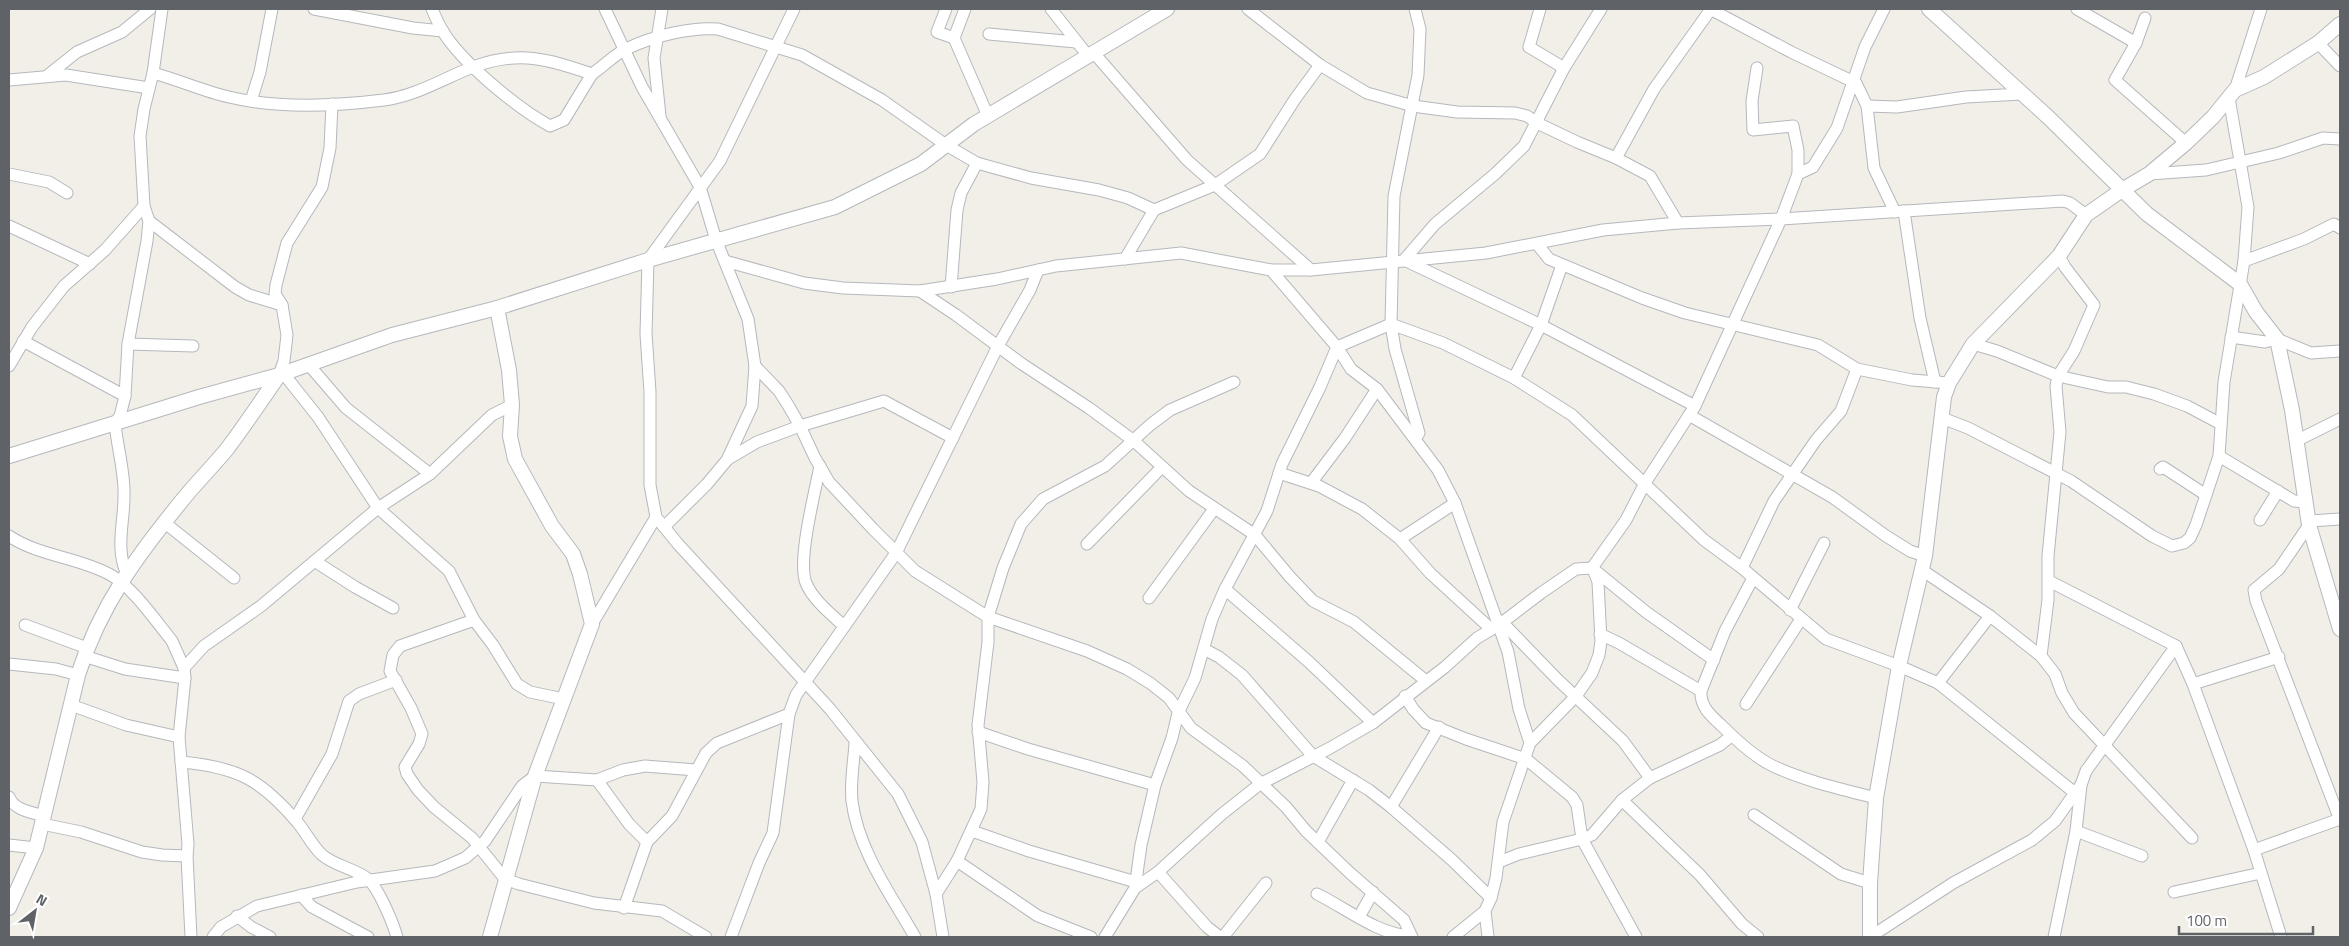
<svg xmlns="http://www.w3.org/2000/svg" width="2349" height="946" viewBox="0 0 2349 946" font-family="'Titillium Web',sans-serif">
<rect width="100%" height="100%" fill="#f1efe8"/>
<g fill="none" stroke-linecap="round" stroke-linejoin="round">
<defs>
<g id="minor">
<path d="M314,9L413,28L443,31"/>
<path d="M432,9C435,16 438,23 442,30C461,62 517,108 550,126L564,120L592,74"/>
<path d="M605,9L642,87L700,187L716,240L748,319L755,366L752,406L727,460L707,484L664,527"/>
<path d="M794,9L720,161L648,260L646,334L650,392V485L656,517L678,544L830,709L898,794L922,842L936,894L943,937"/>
<path d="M946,9L937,32L954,38"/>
<path d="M965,9L954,38L988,116"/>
<path d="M1051,9L1089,57"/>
<path d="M1248,9L1320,65L1367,93L1413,106L1457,112L1515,113L1527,116L1537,123L1577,142L1616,158L1650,176L1678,223"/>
<path d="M1540,9L1529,47L1564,68"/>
<path d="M1601,9L1564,68L1524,146L1495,174L1435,224L1404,260L1541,325L1695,406"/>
<path d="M1710,9L1791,52L1856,83L1867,106L1874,168L1895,212"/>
<path d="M2077,9L2136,43"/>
<path d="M2145,18L2136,43L2115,80L2186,143"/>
<path d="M989,34L1076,42"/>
<path d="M2318,43L2340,66"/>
<path d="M1094,53L1187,160L1311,270"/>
<path d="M1757,68L1752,101L1753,130L1793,126L1798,150V174"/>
<path d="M153,73C179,80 203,91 229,97C278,109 335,106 384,100C416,96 444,78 473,67C519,50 548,59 592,74C603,67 615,54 626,49C653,36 690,27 718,29L802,55L882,100L946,145L977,163L1031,178L1099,190L1128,198L1154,210"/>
<path d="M48,75L77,52L122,32L150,9"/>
<path d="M9,80L66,75L149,88"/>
<path d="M2235,90L2261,9"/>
<path d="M251,101L260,72L272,9"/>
<path d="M1867,106L1897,107L1966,97L2021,94"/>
<path d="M660,116L654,58L662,9"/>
<path d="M1616,158L1654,89L1711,9"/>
<path d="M9,174L49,182L67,193"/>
<path d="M2149,174L2206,170L2279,153L2323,138L2340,139"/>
<path d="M1904,211L1920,318L1935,382"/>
<path d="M149,221L235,287L249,295L282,305"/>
<path d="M9,226L90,264"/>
<path d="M1537,244L1549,259L1642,298L1685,313L1818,345L1857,369L1912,380L1949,383"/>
<path d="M1125,259L1154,210L1215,185L1260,154L1295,99L1320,65"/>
<path d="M725,261L804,283L843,288L920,291L997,279L1056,266L1181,253L1271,270H1311L1486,253L1603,230L1678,223L1781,219L2063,201L2070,203L2086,215"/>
<path d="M2244,261L2304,239L2334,224L2340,228"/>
<path d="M1271,270L1337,347L1351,369L1377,389L1438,470L1455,503L1508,652L1519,709L1530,743"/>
<path d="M951,287L957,210L961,193L977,163"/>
<path d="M920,291L956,315L1022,364L1089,408L1134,441L1189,491L1255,535L1290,577L1313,601L1354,622L1426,681"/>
<path d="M2231,337L2265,342L2277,339L2311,353L2340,351"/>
<path d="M23,341L125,396"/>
<path d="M128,344L193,346"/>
<path d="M1973,344L1997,351L2058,376L2108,387H2126L2154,394L2187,406L2221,424"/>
<path d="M309,365L346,408L430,474"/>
<path d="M9,366L32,327L64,286L105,250L144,206"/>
<path d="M755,366L779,391L788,405L800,426L815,458L829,482L873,529L915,571L988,617L1087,651L1127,669L1150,683L1169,698L1191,728L1243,766L1286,807L1306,831L1350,873L1404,920L1412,937"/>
<path d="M283,373L318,417L378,508L449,571L474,620L493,645L517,684L530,692L564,699"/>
<path d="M279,375L284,361L287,335L282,305L275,294L276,285L287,243L322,187L330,148L332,104"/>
<path d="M1514,378L1541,325L1562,265"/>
<path d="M1689,415L1832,497L1886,536L1910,551L1925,556"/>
<path d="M1942,418L1968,428L2071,481L2152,536L2172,546L2184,543L2190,538L2196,525L2219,456L2224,382L2244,261L2248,207L2229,98"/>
<path d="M1415,439L1419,433L1395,349L1391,324L1394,196L1418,75L1420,29L1415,9"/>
<path d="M2296,441L2340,419"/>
<path d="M2219,456L2294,501L2306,502"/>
<path d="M728,459L757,442L800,426L884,401L953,438"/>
<path d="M820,466C815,492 797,561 806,583C813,600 831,614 844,626"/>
<path d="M2160,469L2163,467L2206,495"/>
<path d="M1279,473L1319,486L1362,509L1400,539L1430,573L1491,629"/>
<path d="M1311,483L1345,438L1377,389"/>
<path d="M2260,520L2278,491"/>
<path d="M2310,521L2340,519"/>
<path d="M165,523L234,578"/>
<path d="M2309,525L2279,569L2254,590L2256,601L2340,820"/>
<path d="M9,536C39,556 77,557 109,574C132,586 155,620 172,641L184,668L185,678L179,737L188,844L187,856L191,937"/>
<path d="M1400,539L1455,503"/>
<path d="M1087,544L1162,467"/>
<path d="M316,562L355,587L393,608"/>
<path d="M1592,568L1626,520L1645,483L1695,406L1781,219L1798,174L1813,167L1837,128L1865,47L1884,9"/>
<path d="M1742,568L1774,501L1816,440L1841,411L1857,369"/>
<path d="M1922,570L1990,616L2041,656L2055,674L2062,693L2074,713L2192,838"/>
<path d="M126,572C115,546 125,519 124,492C124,469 117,446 115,423L120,416L125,396L128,344L147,241L149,221L144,206L140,136L144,109L153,73L162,9"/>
<path d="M1753,578L1725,631L1701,691C1700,706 1710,715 1721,725C1736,740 1754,757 1773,766C1805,781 1841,789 1876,798"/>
<path d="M2049,581L2176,646L2193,684L2254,850L2281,937"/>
<path d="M1225,589L1309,662L1373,723"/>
<path d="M1149,598L1214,509"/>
<path d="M1790,610L1824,543"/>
<path d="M474,620L400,646L393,655L390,671L411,708L422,734L419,744L405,767L407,774L418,790L434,807L472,838L505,879L519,884L594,903L662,911L706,937"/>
<path d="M1501,621L1558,680L1623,741L1650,778"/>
<path d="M592,624L656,517"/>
<path d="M25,625L87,648"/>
<path d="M1600,634L1619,643L1701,691"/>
<path d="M1204,649L1219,657L1242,675L1313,756L1369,790L1391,807L1452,860L1491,898"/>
<path d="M84,656L125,669L185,678"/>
<path d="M2041,656L2048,600V556L2060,432L2056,386L2058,376L2074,351L2094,305L2065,267L2059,256"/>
<path d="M9,664L56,669L78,675"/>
<path d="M184,668L204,646L261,606L378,508L430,474L492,415L512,405"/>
<path d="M1938,683L1990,616"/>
<path d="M2193,684L2279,657"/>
<path d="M1405,696L1413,709L1426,723L1466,739L1526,759L1572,797L1577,805L1582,839L1636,937"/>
<path d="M1746,704L1801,619"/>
<path d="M71,705L126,725L179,737"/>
<path d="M978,732L1028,749L1155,785"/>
<path d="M855,743C854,761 850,782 852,801C858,850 891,895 915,937"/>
<path d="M181,762C237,767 261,779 298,823C306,833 312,845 321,854C334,866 354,868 368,879C379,889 393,923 397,937"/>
<path d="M597,780L629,824L647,842"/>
<path d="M9,797C14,810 31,812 44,816"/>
<path d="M1622,800L1700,875L1742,924L1758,937"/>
<path d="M1391,807L1439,727"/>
<path d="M1754,815L1841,874L1870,883"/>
<path d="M295,819L332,754L349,701L359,694L396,680"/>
<path d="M42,824L81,832L142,852L162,855L187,856"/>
<path d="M972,831L1029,851L1136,882"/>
<path d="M2076,831L2142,856"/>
<path d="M1318,842L1353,780"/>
<path d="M9,845L36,848"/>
<path d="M2254,850L2340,819"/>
<path d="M957,861L1038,916L1091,937"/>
<path d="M1499,862L1519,854L1582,839L1592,835L1622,800L1650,778L1720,745L1731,736"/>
<path d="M1158,872L1207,927L1220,937"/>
<path d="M1135,888L1158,872L1222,814L1260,784L1330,748L1373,723L1445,667L1477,638L1499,625L1541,593L1576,569L1592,568L1646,612L1714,660"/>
<path d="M2174,892L2261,873"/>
<path d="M936,894L957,861L981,809L983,782L978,725L988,642V617L1003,568L1021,524L1043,499L1105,466L1150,425L1170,410L1234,382"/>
<path d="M1317,894C1346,908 1377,934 1410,936"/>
<path d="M301,895L312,907L368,937"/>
<path d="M624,908L647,842L672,816L706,753L717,743L789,714"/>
<path d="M237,916L251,927L270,937"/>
<path d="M1359,917L1373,892"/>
<path d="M213,937L221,927L257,906L357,882L435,871L465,858L485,841L522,786L535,776L597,780L623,770L645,766L696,770"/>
<path d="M731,937L759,863L773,833L789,714L796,695L896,553L998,346L1030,290L1038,270"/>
<path d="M1105,937L1135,888L1141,845L1155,785L1172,738L1178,713L1195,678L1212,619L1225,589L1267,511L1282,464L1320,387L1337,347L1391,324L1443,343L1514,378L1572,415L1704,540L1742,568L1826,639L1899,666L1938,683L2075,793L2081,785"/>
<path d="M1223,937L1266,883"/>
<path d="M1453,937L1485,911"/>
<path d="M1488,937L1485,911L1491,898L1496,878L1503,822L1530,743L1576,696L1592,673L1599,655L1601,641L1598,582L1593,569"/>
<path d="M1870,937L1953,883L2032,840L2055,821L2075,793"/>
<path d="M2054,937L2076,831L2081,785L2086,771L2176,646"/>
</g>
<g id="tertiary">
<path d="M1929,9L2048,117L2147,214L2240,284L2256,312L2277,339L2292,410L2309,525L2340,629"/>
<path d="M9,456L199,397L279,375L392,335L497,308L648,260L835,207L921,164L974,124L1167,9"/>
<path d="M9,908L36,848L78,675C100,605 139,553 184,498C198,481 213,466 227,449C245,425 262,400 279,375"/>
<path d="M490,937L535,776L592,624L580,574L573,554L552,526L515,459L510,436L512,405L509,370L497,308"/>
<path d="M1870,937V883L1876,798L1899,666L1925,556L1944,397L1949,383L1973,344L2059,256L2086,215L2122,190L2149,174L2186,143L2213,117L2235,90L2264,77L2318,43L2340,24"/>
</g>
</defs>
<use href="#minor" stroke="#b5b8bc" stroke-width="13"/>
<use href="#tertiary" stroke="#b5b8bc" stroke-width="16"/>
<use href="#minor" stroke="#fff" stroke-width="11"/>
<use href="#tertiary" stroke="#fff" stroke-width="14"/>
</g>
<rect width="2349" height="946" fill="none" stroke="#5f6368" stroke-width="20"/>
<g transform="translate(35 911) rotate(31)" stroke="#ffffff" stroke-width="4" paint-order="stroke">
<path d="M0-4L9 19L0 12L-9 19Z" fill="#5f6368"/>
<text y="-8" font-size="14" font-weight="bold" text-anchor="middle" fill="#5f6368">N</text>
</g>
<path d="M2179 926v8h134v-8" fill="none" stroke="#5f6368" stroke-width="2.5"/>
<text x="2186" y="926" font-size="15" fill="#5f6368" stroke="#ffffff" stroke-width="4" paint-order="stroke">100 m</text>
</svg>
